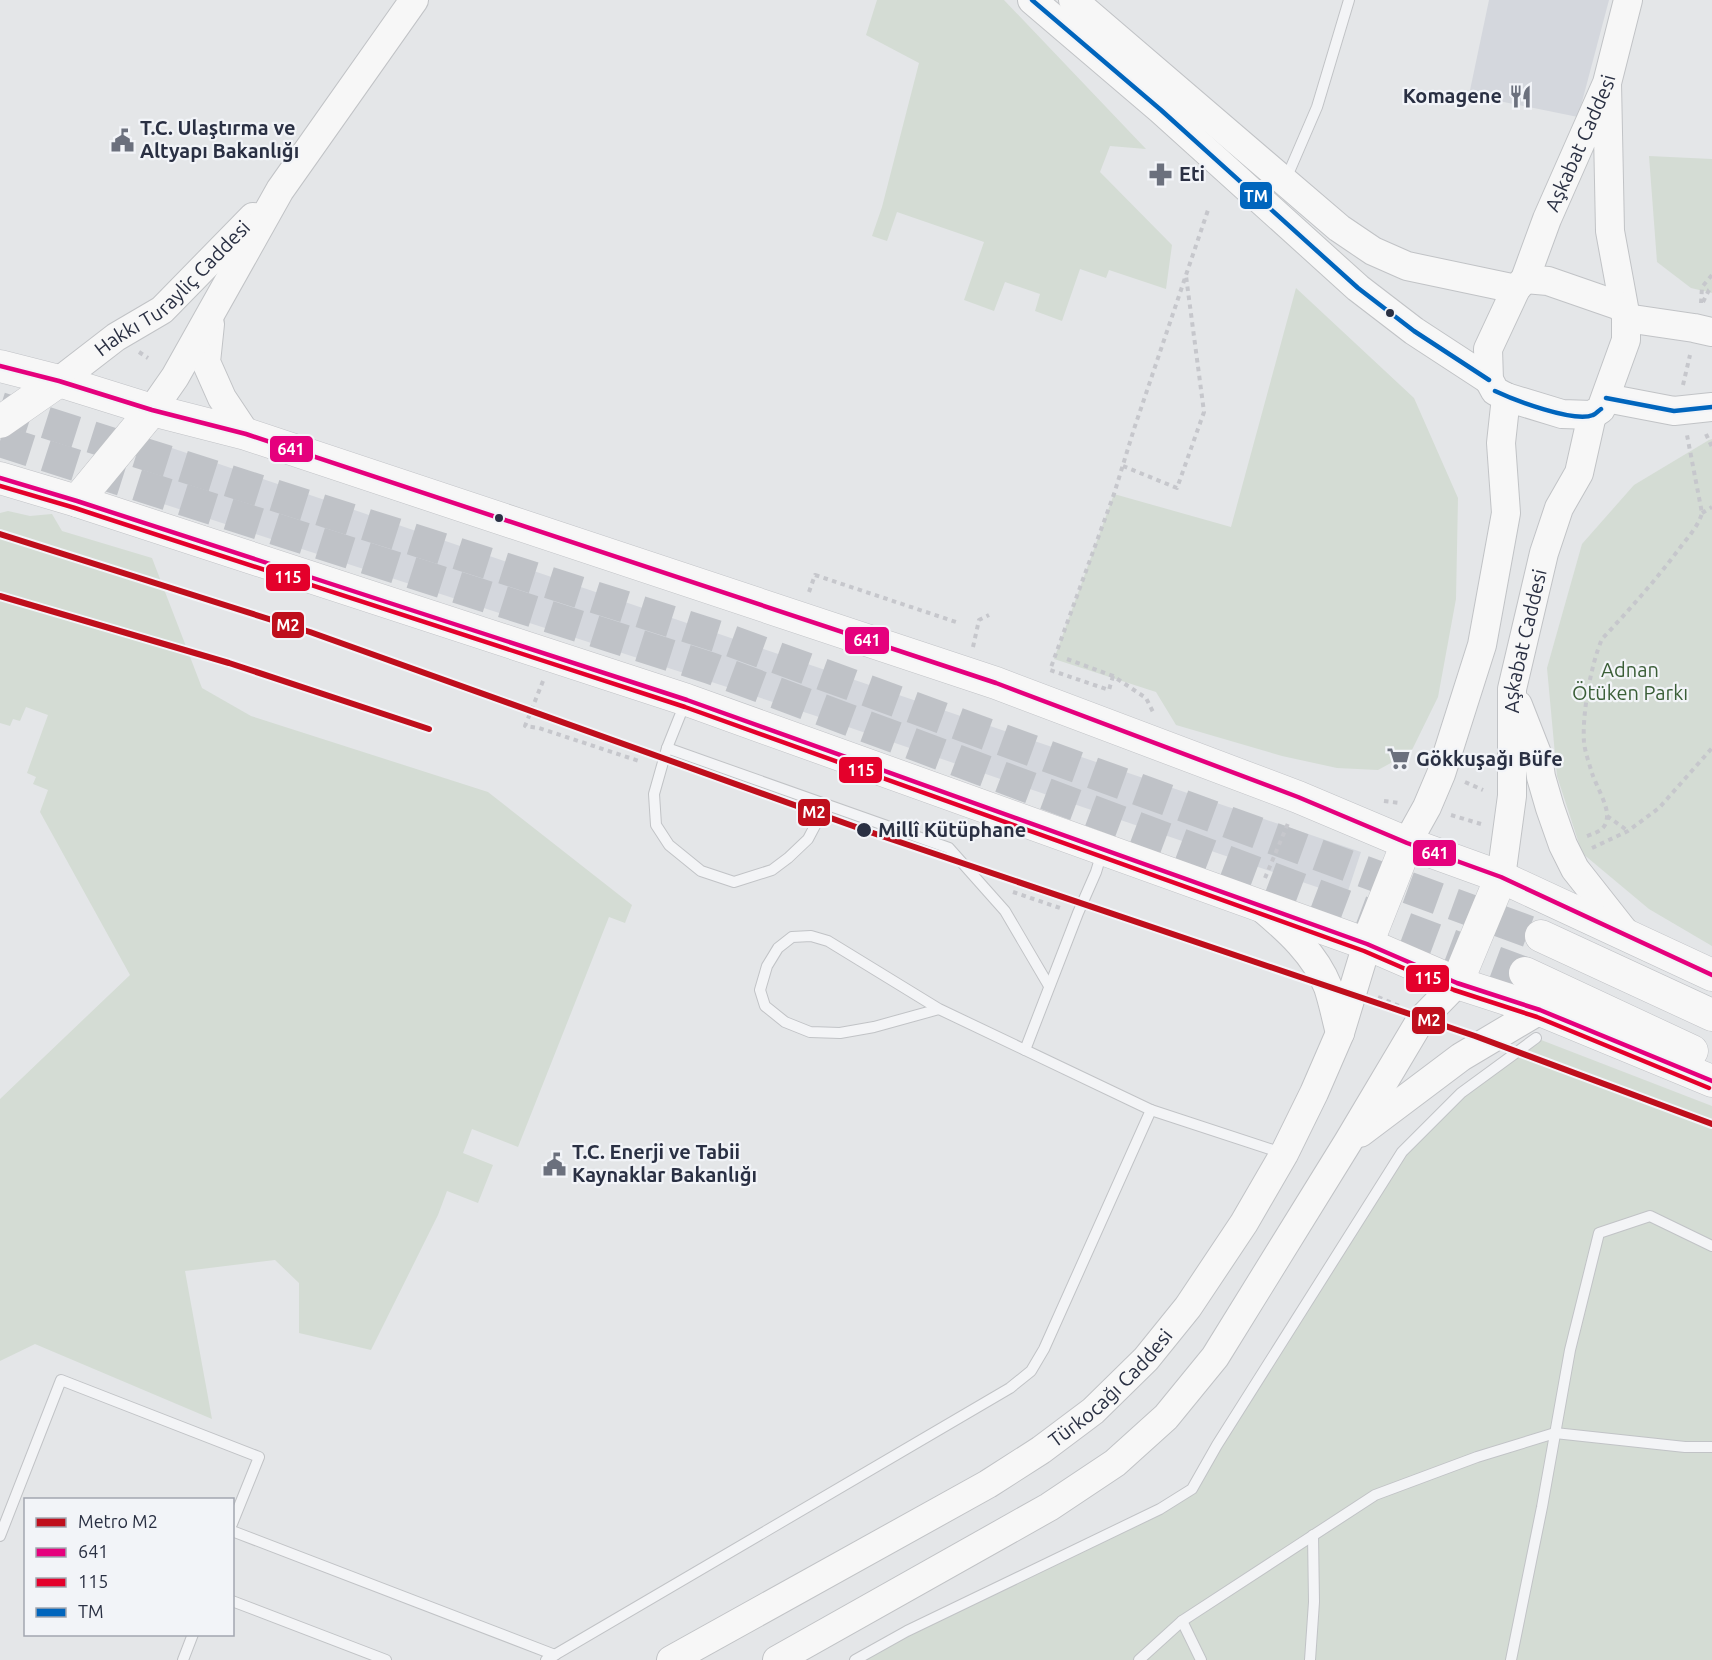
<svg xmlns="http://www.w3.org/2000/svg" width="1712" height="1660" viewBox="0 0 1712 1660" font-family="Ubuntu,sans-serif">
<rect width="100%" height="100%" fill="#e4e6e8"/>
<g fill="#d4d7dd">
<path d="M1489,0H1609L1578,117L1469,95Z"/>
<path d="M163,445L1361,852L1346,897L813,715L145,498Z"/>
</g>
<g fill="#d4dcd4">
<path d="M877,0H1004L1146,149L1110,146L1100,172L1172,245L1166,289L1109,270L1106,278L1080,269L1062,321L1035,311L1040,294L1005,282L994,311L964,300L984,242L897,212L887,241L872,236L882,207L919,63L866,35Z"/>
<path d="M1649,156L1712,159V293L1691,288L1657,262Z"/>
<path d="M1296,288L1414,398L1458,498L1456,599L1438,697L1411,752L1378,770L1337,768L1282,756L1176,725L1156,692L1054,659L1114,494L1231,527Z"/>
<path d="M1712,439V946L1649,909L1582,853L1557,776L1547,668L1582,544L1634,485L1709,440Z"/>
<path d="M8,511L30,516L52,514L62,531L152,558L202,688L251,716L488,792L632,905L625,923L609,917L518,1147L472,1129L463,1153L493,1165L478,1203L447,1191L438,1215L371,1350L299,1333V1283L275,1260L185,1271L212,1419L35,1344L0,1361V1099L130,975L40,812L48,790L33,784L36,777L27,773L48,715L26,707L20,721L13,719L10,726L0,723V513Z"/>
<path d="M1536,1038L1712,1106V1660H855L1192,1489L1402,1152L1461,1093Z"/>
</g>
<g fill="none" stroke-linecap="round" stroke-linejoin="round">
<g stroke="#bfc2c7" stroke-width="32" stroke-dasharray="32 16" stroke-linecap="butt">
<path d="M0,408L720,637L1541,936"/>
<path d="M0,441L710,668L1525,973"/>
</g>
<defs>
<g id="lane">
<path d="M1286,179L1317,107L1349,0"/>
<path d="M685,703L667,748L654,794L656,825L669,845L701,871L734,882L772,870L788,858L808,839L826,805"/>
<path d="M667,748L949,848L1005,911L1049,986"/>
<path d="M939,1009L874,1027L840,1033L810,1032L785,1022L765,1006L760,990L767,966L778,948L792,937L811,936L828,941L939,1009L1151,1110"/>
<path d="M1025,1050L1078,913L1096,872L1102,852"/>
<path d="M232,1531L555,1655"/>
<path d="M0,1536L61,1380L259,1457L232,1524"/>
<path d="M232,1601L386,1660"/>
<path d="M1182,1621L1201,1660"/>
<path d="M183,1660L193,1634"/>
<path d="M546,1660L1010,1388L1031,1371L1044,1349L1151,1110L1282,1153"/>
<path d="M855,1660L907,1631L1160,1509L1192,1489L1217,1445L1402,1152L1461,1093L1536,1038"/>
<path d="M1139,1660L1182,1621L1375,1495L1477,1457L1555,1433L1685,1447H1712"/>
<path d="M1310,1660L1314,1602L1313,1535"/>
<path d="M1511,1660L1542,1507L1570,1350L1599,1233L1650,1216L1712,1246"/>
</g>
<g id="secondary">
<path d="M1032,0L1161,110L1358,288L1414,331L1489,380"/>
<path d="M1073,0L1339,228L1373,251L1407,266L1516,289"/>
<path id="s1" d="M1607,83L1610,231L1626,318V340L1601,409L1592,415L1562,414L1506,397L1495,391L1489,380L1488,349L1516,289L1525,279L1547,219L1607,83L1628,0"/>
<path d="M1525,279L1548,281L1623,307"/>
<path d="M1626,318L1694,328L1712,332"/>
<path d="M210,324L206,362L222,398L246,434"/>
<path id="s2" d="M59,381L116,337L162,310L253,217"/>
<path d="M1606,398L1674,411L1712,407"/>
<path d="M152,410L175,377L280,190L414,0"/>
<path d="M1518,705L1538,756L1541,777L1550,808L1563,845L1575,869L1627,935"/>
<path d="M1407,843L1427,807L1441,774L1482,645L1506,513L1501,443L1506,397"/>
<path id="s3" d="M1501,877L1512,796V689L1544,553L1559,508L1579,473L1592,415"/>
<path d="M1262,908C1288,930 1315,954 1328,987C1333,1002 1336,1018 1340,1033"/>
<path d="M1360,1133L1461,1057L1540,1010"/>
<path id="s4" d="M671,1660L988,1484L1041,1450L1093,1411L1146,1359L1188,1307L1244,1223L1284,1154L1314,1093L1340,1033L1367,944"/>
<path d="M777,1660L1049,1507L1115,1463L1166,1417L1215,1357L1348,1142L1420,1021L1457,983"/>
</g>
<g id="primary">
<path d="M0,366L59,381L152,410L246,434L996,683L1298,797L1407,843L1501,877L1712,975"/>
<path d="M0,422L59,381"/>
<path d="M0,478L77,501L687,700L1367,944L1457,983L1540,1010L1712,1081"/>
<path d="M77,501L152,410"/>
<path d="M1541,936L1712,1015"/>
<path d="M1367,944L1407,843"/>
<path d="M1525,973L1692,1051"/>
<path d="M1457,983L1501,877"/>
</g>
</defs>
<use href="#lane" stroke="#c1c3c6" stroke-width="12"/>
<use href="#secondary" stroke="#c1c3c6" stroke-width="30"/>
<use href="#primary" stroke="#c0c2c6" stroke-width="33"/>
<g stroke="#c6c7cc" stroke-width="4" stroke-dasharray="4.5 4.5" stroke-linecap="butt">
<path d="M1703,302L1709,290L1712,288"/>
<path d="M1701,303L1702,287L1712,275"/>
<path d="M139,352L148,358"/>
<path d="M1683,385L1690,355"/>
<path d="M1706,434L1712,447"/>
<path d="M1123,466L1177,488L1204,412L1186,276"/>
<path d="M1702,513L1712,507"/>
<path d="M809,592L815,575L956,622"/>
<path d="M973,647L979,620L989,615"/>
<path d="M1067,659L1113,676L1146,698L1153,712"/>
<path d="M1113,676L1109,690L1050,670L1114,494L1134,429L1209,207"/>
<path d="M543,681L525,726L539,728L639,761"/>
<path d="M1465,782L1483,790"/>
<path d="M1384,801L1400,803"/>
<path d="M1451,815L1481,824"/>
<path d="M1607,816L1628,831"/>
<path d="M1587,836C1598,832 1607,829 1607,816C1608,806 1596,785 1592,773C1589,763 1585,752 1584,742C1582,714 1591,664 1602,639C1629,610 1656,580 1679,549C1688,537 1698,527 1702,513L1687,435"/>
<path d="M1592,848L1628,831L1659,808L1712,748"/>
<path d="M1265,878L1289,821"/>
<path d="M1013,892L1063,909"/>
<path d="M1378,997L1399,1006"/>
</g>
<use href="#lane" stroke="#f3f4f6" stroke-width="10"/>
<use href="#secondary" stroke="#f7f7f7" stroke-width="28"/>
<use href="#primary" stroke="#f7f7f7" stroke-width="32"/>
<defs>
<g id="bus-1">
<path d="M0,366L59,381L152,410L246,434L996,683L1298,797L1407,843L1501,877L1712,975"/>
<path d="M0,478L77,501L687,700L1367,944L1457,983L1540,1010L1712,1081"/>
</g>
<path id="bus-2" d="M0,486L75,508L685,707L1364,951L1454,990L1537,1017L1709,1088"/>
<g id="bus-3">
<path d="M1032,0L1161,110L1358,288L1414,331L1489,380"/>
<path d="M1495,391C1514,400 1574,423 1593,415C1596,414 1598,411 1601,409"/>
<path d="M1606,398L1674,411L1712,407"/>
</g>
</defs>
<use href="#bus-1" stroke="#f2f4f8" stroke-width="9"/>
<use href="#bus-2" stroke="#f2f4f8" stroke-width="9"/>
<use href="#bus-3" stroke="#f2f4f8" stroke-width="9"/>
<use href="#bus-1" stroke="#e5007d" stroke-width="4.5"/>
<use href="#bus-2" stroke="#e4002b" stroke-width="4.5"/>
<use href="#bus-3" stroke="#0065bd" stroke-width="4.5"/>
<defs>
<g id="metro-1">
<path d="M0,534L310,632L867,831L1475,1036L1712,1124"/>
<path d="M0,596L229,663L429,729"/>
</g>
</defs>
<use href="#metro-1" stroke="#f2f4f8" stroke-width="10"/>
<use href="#metro-1" stroke="#bf0e1c" stroke-width="6"/>
</g>
<defs>
<symbol id="restaurant-bare" viewBox="-9 -9 18 18"><path d="M-5-6h1v4h1v-4h1v4h1v-4h1v5L-1.5 .5V6h-2V.5L-5-1ZM5-6V6H3V1.5H1.5Q1.5-4 5-6Z" fill="#6b707d" stroke="#f2f4f8" stroke-width="2.5" paint-order="stroke"/></symbol>
<symbol id="civic-bare" viewBox="-9 -9 18 18"><path d="M-.6-6.5H3V-4.5H.6V-3L4-1V1h2V6H-6V1h2V-1L-.6-3ZM-1.2 2.5V6h2.4V2.5Z" fill="#6b707d" stroke="#f2f4f8" stroke-width="2.5" paint-order="stroke"/></symbol>
<symbol id="pharmacy-bare" viewBox="-9 -9 18 18"><path d="M-2-6h4v4h4v4h-4v4h-4v-4h-4v-4h4Z" fill="#6b707d" stroke="#f2f4f8" stroke-width="2.5" paint-order="stroke"/></symbol>
<symbol id="supermarket-bare" viewBox="-9 -9 18 18"><path d="M-6-5.5h2.5l.6 2H6L4.5 2H-2.5L-4.4-4H-6ZM-1.5 3.2a1.3 1.3 0 1 0 .1 0ZM3 3.2a1.3 1.3 0 1 0 .1 0Z" fill="#6b707d" stroke="#f2f4f8" stroke-width="2.5" paint-order="stroke"/></symbol>
</defs>
<g fill-rule="evenodd">
<use href="#restaurant-bare" x="1504" y="80" width="33" height="33"/>
<use href="#civic-bare" x="106" y="124" width="33" height="33"/>
<use href="#pharmacy-bare" x="1144" y="158" width="33" height="33"/>
<use href="#supermarket-bare" x="1382" y="742" width="33" height="33"/>
<use href="#civic-bare" x="538" y="1148" width="33" height="33"/>
</g>
<g fill="#2a3043" stroke="#f2f4f8" stroke-width="2">
<circle cx="1390" cy="313" r="5"/>
<circle cx="499" cy="518" r="5"/>
<circle cx="864" cy="830" r="8"/>
</g>
<g text-anchor="middle" stroke-width="4.5" stroke-linejoin="round" paint-order="stroke">
<g font-size="20" font-weight="bold" fill="#2a3043" stroke="#f2f4f8" text-anchor="start">
<text x="1502" y="103" text-anchor="end">Komagene</text>
<text x="140" y="135">T.C. Ulaştırma ve<tspan x="140" dy="23">Altyapı Bakanlığı</tspan></text>
<text x="1179" y="181">Eti</text>
<text x="1416" y="766">Gökkuşağı Büfe</text>
<text x="572" y="1159">T.C. Enerji ve Tabii<tspan x="572" dy="23">Kaynaklar Bakanlığı</tspan></text>
</g>
<g font-size="20" fill="#2a3043" stroke="#f2f4f8">
<text dy="7" stroke="none"><textPath href="#s1" startOffset="714">Aşkabat Caddesi</textPath></text>
<text dy="7" stroke="none"><textPath href="#s2" startOffset="147">Hakkı Turayliç Caddesi</textPath></text>
<text dy="7" stroke="none"><textPath href="#s3" startOffset="238">Aşkabat Caddesi</textPath></text>
<text dy="7" stroke="none"><textPath href="#s4" startOffset="519">Türkocağı Caddesi</textPath></text>
</g>
<g font-size="20" fill="#3a5e37" stroke="#f2f4f8">
<text x="1630" y="677">Adnan<tspan x="1630" dy="23">Ötüken Parkı</tspan></text>
</g>
<g font-size="20" font-weight="bold" fill="#2a3043" stroke="#f2f4f8" text-anchor="start">
<text x="878" y="837">Millî Kütüphane</text>
</g>
</g>
<g stroke="#f2f4f8" stroke-width="2">
<rect x="1239" y="181" width="34" height="29" rx="6" fill="#0065bd"/>
<rect x="269" y="435" width="45" height="28" rx="6" fill="#e5007d"/>
<rect x="265" y="563" width="46" height="29" rx="6" fill="#e4002b"/>
<rect x="271" y="611" width="34" height="28" rx="6" fill="#bf0e1c"/>
<rect x="844" y="626" width="46" height="29" rx="6" fill="#e5007d"/>
<rect x="838" y="756" width="45" height="28" rx="6" fill="#e4002b"/>
<rect x="797" y="798" width="34" height="29" rx="6" fill="#bf0e1c"/>
<rect x="1412" y="839" width="45" height="28" rx="6" fill="#e5007d"/>
<rect x="1405" y="964" width="45" height="29" rx="6" fill="#e4002b"/>
<rect x="1411" y="1006" width="35" height="29" rx="6" fill="#bf0e1c"/>
</g>
<g font-size="16" text-anchor="middle" font-weight="bold" fill="#fff">
<text x="1256" y="202">TM</text>
<text x="291" y="455">641</text>
<text x="288" y="583">115</text>
<text x="288" y="631">M2</text>
<text x="867" y="646">641</text>
<text x="861" y="776">115</text>
<text x="814" y="818">M2</text>
<text x="1435" y="859">641</text>
<text x="1428" y="984">115</text>
<text x="1429" y="1026">M2</text>
</g>
<rect x="24" y="1498" width="210" height="138" fill="#f2f4f8" stroke="#a2a6b0" stroke-width="1.5"/>
<rect x="36" y="1518" width="30" height="9" fill="#bf0e1c" stroke="#a2a6b0" stroke-width="1.5"/>
<text x="78" y="1528" font-size="18" fill="#2a3043">Metro M2</text>
<rect x="36" y="1548" width="30" height="9" fill="#e5007d" stroke="#a2a6b0" stroke-width="1.5"/>
<text x="78" y="1558" font-size="18" fill="#2a3043">641</text>
<rect x="36" y="1578" width="30" height="9" fill="#e4002b" stroke="#a2a6b0" stroke-width="1.5"/>
<text x="78" y="1588" font-size="18" fill="#2a3043">115</text>
<rect x="36" y="1608" width="30" height="9" fill="#0065bd" stroke="#a2a6b0" stroke-width="1.5"/>
<text x="78" y="1618" font-size="18" fill="#2a3043">TM</text>
</svg>
